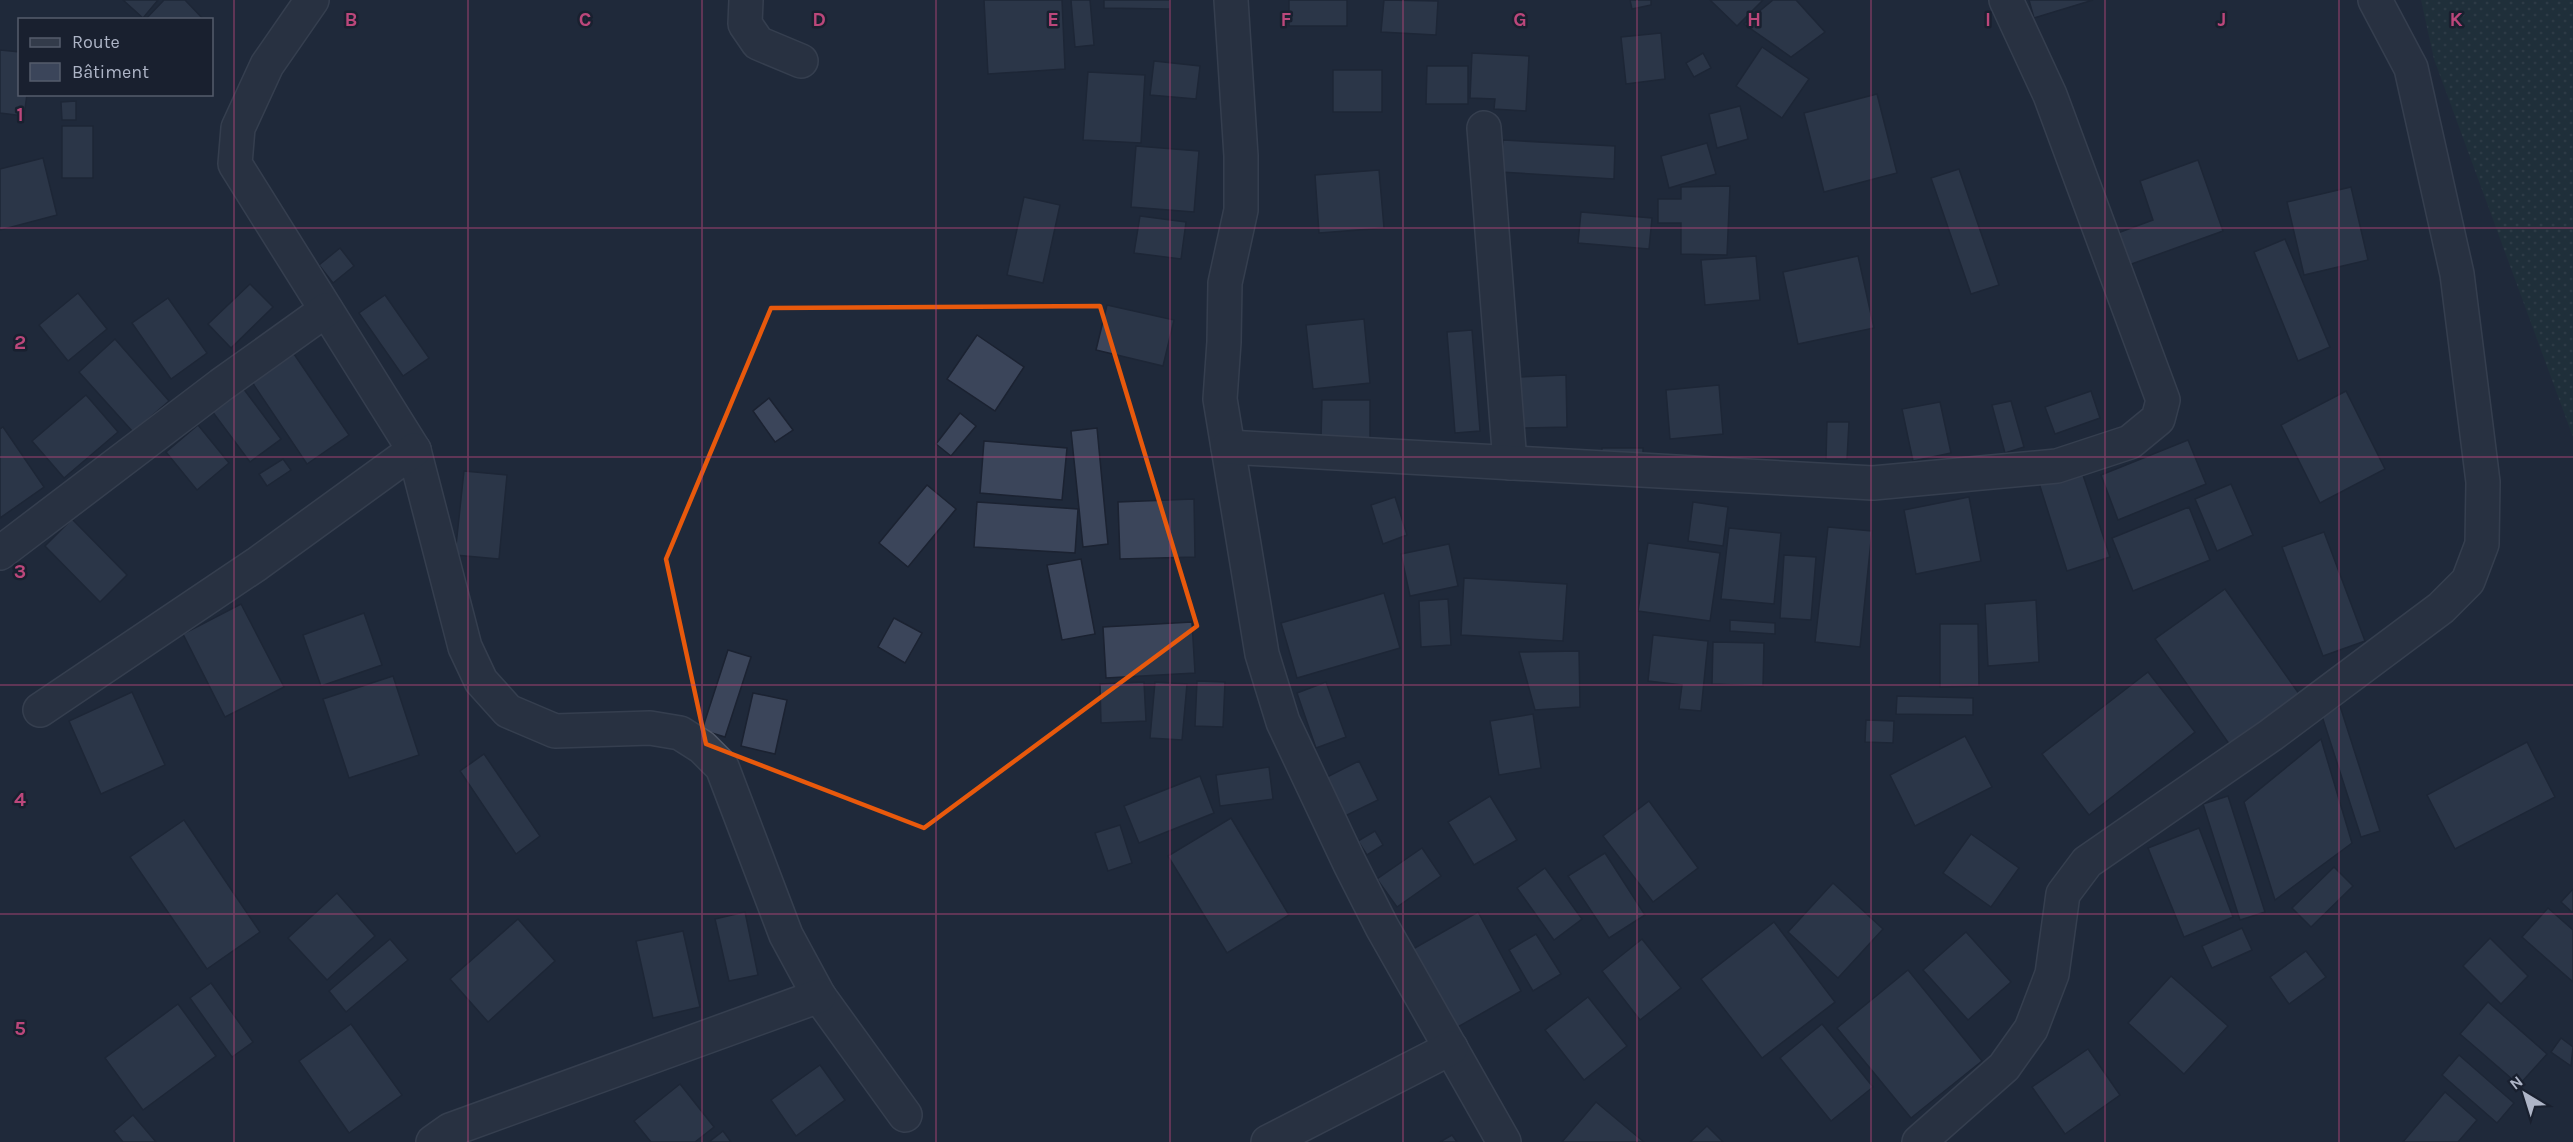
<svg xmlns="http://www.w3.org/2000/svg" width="2573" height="1142" viewBox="0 0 2573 1142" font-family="Karla,sans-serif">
<defs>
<pattern id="grass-dots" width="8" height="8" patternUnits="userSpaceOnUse" patternTransform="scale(1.5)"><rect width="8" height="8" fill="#21363b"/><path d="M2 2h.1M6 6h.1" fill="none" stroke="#3f5156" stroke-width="1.8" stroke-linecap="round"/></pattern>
</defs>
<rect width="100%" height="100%" fill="#1f293a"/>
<path fill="url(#grass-dots)" d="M2421,0H2573V437L2434,59Z"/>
<g fill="#3b455a" stroke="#1b2231" stroke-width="1.5">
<path d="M123,0H158L143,18Z"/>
<path d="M164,0H185L204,20H145Z"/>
<path d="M984,0H1062L1065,69L988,74Z"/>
<path d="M1071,0H1090L1094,45L1075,47Z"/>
<path d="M1104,0H1170V9L1104,8Z"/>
<rect x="1289" y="0" width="58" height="26"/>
<path d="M1384,0L1438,1L1436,35L1381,32Z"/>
<path d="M1630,0H1651V5L1632,9Z"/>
<path d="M1710,0H1763L1737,26Z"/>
<path d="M1773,0H1796L1825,32L1791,57L1744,24Z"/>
<path d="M2029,0H2093L2034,18Z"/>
<path d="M1661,33L1665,79L1626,84L1621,37Z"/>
<path d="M1762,47L1809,79L1782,118L1736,86Z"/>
<path d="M0,50L20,52V94H27L24,116L0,113Z"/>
<path d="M1472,53L1529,56L1526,111L1494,109L1495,99L1470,98Z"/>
<path d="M1703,53L1711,68L1694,77L1686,63Z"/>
<path d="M1154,61L1200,66L1196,99L1150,95Z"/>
<path d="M1427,66H1468V104H1426Z"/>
<rect x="1333" y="70" width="49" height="42"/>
<path d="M1088,72L1145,75L1141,143L1083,140Z"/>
<path d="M1877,94L1897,173L1824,192L1804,113Z"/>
<path d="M76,101V120H62L61,102Z"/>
<path d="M1740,106L1748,139L1717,148L1709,114Z"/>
<rect x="62" y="126" width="31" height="52"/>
<path d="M1503,140L1615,146L1614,179L1500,172Z"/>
<path d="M1707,143L1716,174L1669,188L1661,156Z"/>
<path d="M1136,146L1199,151L1194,212L1131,207Z"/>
<path d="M43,158L57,215L0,230V169Z"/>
<path d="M2198,160L2223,231L2126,266L2115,234L2153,220L2140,181Z"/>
<path d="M1959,169L1999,285L1971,294L1931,178Z"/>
<path d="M1379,170L1384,228L1319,233L1315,175Z"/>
<path d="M1730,186L1727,255L1681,254V223H1658V199H1681V187Z"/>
<path d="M2351,187L2368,260L2304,275L2287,202Z"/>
<path d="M1024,197L1060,205L1043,283L1007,275Z"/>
<path d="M1581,212L1652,218L1649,249L1578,243Z"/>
<path d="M1140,216L1186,222L1181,259L1134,253Z"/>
<path d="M2285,239L2330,347L2298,361L2254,252Z"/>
<path d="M340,248L354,266L333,283L319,265Z"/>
<path d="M1756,256L1760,300L1705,305L1701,260Z"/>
<path d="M1858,256L1874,328L1798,344L1783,272Z"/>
<path d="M250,284L273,307L231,348L208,324Z"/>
<path d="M78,293L107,329L68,361L39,325Z"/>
<path d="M385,295L429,358L403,376L359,313Z"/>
<path d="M168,298L207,353L171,379L132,323Z"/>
<path d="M1107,305L1174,320L1163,366L1096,350Z"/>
<path d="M1364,319L1370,383L1313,389L1306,325Z"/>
<path d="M1472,330L1480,431L1455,433L1447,332Z"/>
<path d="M977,335L1024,367L995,411L947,379Z"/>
<path d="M115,339L169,401L133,432L79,372Z"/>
<path d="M294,354L349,435L307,464L252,382Z"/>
<path d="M1566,375L1567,427L1518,428L1517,377Z"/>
<path d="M237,380L281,439L250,462L206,403Z"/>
<path d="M1719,385L1723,434L1670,439L1666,390Z"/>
<path d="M2091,391L2100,418L2055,434L2045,407Z"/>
<path d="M2346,391L2385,469L2320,503L2281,425Z"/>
<path d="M86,395L118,432L64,478L32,441Z"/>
<path d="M769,398L793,430L775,442L753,411Z"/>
<path d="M1322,400H1370V438L1321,439Z"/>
<path d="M2011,401L2024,447L2005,453L1992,405Z"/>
<path d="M1940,402L1951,453L1913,461L1902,409Z"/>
<path d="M960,413L976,426L951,456L936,444Z"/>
<path d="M1827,422H1849L1847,459H1826Z"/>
<path d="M198,425L229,463L197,490L166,452Z"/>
<path d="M3,427L44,487L0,518V429Z"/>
<path d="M1097,428L1108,544L1083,547L1071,431Z"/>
<path d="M2188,440L2206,484L2118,520L2101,475Z"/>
<path d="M984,441L1067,448L1062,500L980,493Z"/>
<path d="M1602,448H1643V465H1601Z"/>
<path d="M283,459L291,470L267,486L259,474Z"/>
<path d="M2081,469L2110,557L2067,571L2039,483Z"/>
<path d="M464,471L507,475L499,559L455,555Z"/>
<path d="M2231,484L2253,535L2217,551L2195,499Z"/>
<path d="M927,485L956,509L908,567L879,543Z"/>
<path d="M1395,497L1407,535L1383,544L1371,505Z"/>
<path d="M1969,497L1981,561L1916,574L1904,510Z"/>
<path d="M1194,499L1195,557L1120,559L1118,502Z"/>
<path d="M977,502L1078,509L1075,553L974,547Z"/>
<path d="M1693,502L1728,507L1723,546L1688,541Z"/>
<path d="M2189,507L2210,560L2133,591L2112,538Z"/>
<path d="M72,519L127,575L100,602L45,546Z"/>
<path d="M1828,527L1872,531L1860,647L1815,642Z"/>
<path d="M1729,528L1781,533L1774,604L1721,599Z"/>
<path d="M2324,532L2365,641L2323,656L2282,547Z"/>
<path d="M1648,543L1720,553L1710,621L1638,611Z"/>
<path d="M1449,544L1458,586L1410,596L1401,554Z"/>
<path d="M1784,555L1816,557L1811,620L1780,618Z"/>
<path d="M1081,559L1095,634L1062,640L1047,565Z"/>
<path d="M1464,578L1567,584L1563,641L1461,635Z"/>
<path d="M2225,589L2302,698L2232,748L2155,639Z"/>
<path d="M1384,593L1400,648L1297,678L1281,623Z"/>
<path d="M1448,599L1451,645L1421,647L1419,601Z"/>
<path d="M2036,600L2039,662L1988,666L1985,604Z"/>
<path d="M241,604L284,687L225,717L183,634Z"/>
<path d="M364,613L382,665L321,686L303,635Z"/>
<path d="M894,618L922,633L905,663L878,647Z"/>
<path d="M1730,620L1775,623V634L1730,631Z"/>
<path d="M1192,622L1195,673L1106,678L1103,627Z"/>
<path d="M1940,624H1978L1979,686L1940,687Z"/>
<path d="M1653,635L1708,641L1701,711L1679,709L1682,685L1648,681Z"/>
<path d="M1713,642L1764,643L1763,686L1712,684Z"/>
<path d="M728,650L751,657L725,737L702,730Z"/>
<path d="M1579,651L1580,707L1535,710L1519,652Z"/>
<path d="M2148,672L2195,732L2089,815L2042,754Z"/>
<path d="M393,676L419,755L349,778L323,699Z"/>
<path d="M1197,681L1225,682L1223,727L1195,726Z"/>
<path d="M1144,682L1146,721L1101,723L1100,684Z"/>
<path d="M1155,682L1187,684L1182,740L1150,738Z"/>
<path d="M1326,682L1346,737L1316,748L1297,693Z"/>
<path d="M132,692L165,765L101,794L69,721Z"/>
<path d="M753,693L787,700L775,754L741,746Z"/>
<path d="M1897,696L1973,698V715L1896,714Z"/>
<path d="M2340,706L2380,831L2361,837L2321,713Z"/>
<path d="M1533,714L1541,768L1499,775L1490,721Z"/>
<path d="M1866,720L1894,721L1893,743L1865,742Z"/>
<path d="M1965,736L1992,787L1915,826L1890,775Z"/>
<path d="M2321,739L2352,843L2275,900L2244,802Z"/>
<path d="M2527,742L2555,797L2455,849L2427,795Z"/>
<path d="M484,754L540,836L516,854L460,771Z"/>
<path d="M1359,761L1378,800L1345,816L1325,778Z"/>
<path d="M1269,767L1273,799L1220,806L1216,775Z"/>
<path d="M1200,776L1214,813L1139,843L1124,806Z"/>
<path d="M1490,796L1517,840L1474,865L1448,822Z"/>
<path d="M2228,796L2265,912L2240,920L2203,804Z"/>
<path d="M1649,801L1698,868L1653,902L1603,836Z"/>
<path d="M1231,818L1289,915L1227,953L1168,856Z"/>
<path d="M184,820L260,932L207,969L130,857Z"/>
<path d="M1120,825L1132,863L1108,871L1095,833Z"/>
<path d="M2199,828L2233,917L2184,937L2148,848Z"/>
<path d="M1375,831L1383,845L1367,855L1358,841Z"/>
<path d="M1971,834L2019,868L1991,907L1943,873Z"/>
<path d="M1422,848L1441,876L1397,907L1377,879Z"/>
<path d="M1605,853L1645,915L1609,938L1568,876Z"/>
<path d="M2334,867L2353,886L2311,927L2292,908Z"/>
<path d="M1545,868L1582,919L1554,940L1517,888Z"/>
<path d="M1833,883L1883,929L1838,978L1788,932Z"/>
<path d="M2573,889V913L2561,902Z"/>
<path d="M337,893L375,936L327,980L288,938Z"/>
<path d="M2548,908L2573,930V982L2522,937Z"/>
<path d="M745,912L758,975L729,981L715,919Z"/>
<path d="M1478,912L1521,991L1449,1032L1406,953Z"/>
<path d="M518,919L555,961L488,1022L450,979Z"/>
<path d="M1774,922L1835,1002L1762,1058L1701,979Z"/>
<path d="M2242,928L2252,950L2212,968L2202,946Z"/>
<path d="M683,931L700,1007L653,1018L636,941Z"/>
<path d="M1966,932L2011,982L1968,1020L1923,970Z"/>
<path d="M1536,934L1561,974L1533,991L1509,950Z"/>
<path d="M2490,938L2528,976L2501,1004L2463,966Z"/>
<path d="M390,939L408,960L346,1012L329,991Z"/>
<path d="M1642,939L1681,988L1640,1020L1602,971Z"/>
<path d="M2306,951L2326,977L2289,1004L2270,977Z"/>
<path d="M1908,970L1982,1061L1911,1118L1837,1028Z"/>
<path d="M2171,976L2228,1026L2184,1074L2128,1023Z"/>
<path d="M211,983L253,1042L232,1057L190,998Z"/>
<path d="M1588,997L1627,1046L1584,1080L1545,1030Z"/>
<path d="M2488,1002L2547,1054L2519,1085L2460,1034Z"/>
<path d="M178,1004L216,1056L143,1110L105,1058Z"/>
<path d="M351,1024L402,1095L349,1133L299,1061Z"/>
<path d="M1822,1024L1873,1087L1831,1121L1780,1058Z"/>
<path d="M2561,1038L2573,1047L2571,1066L2551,1052Z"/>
<path d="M2088,1049L2120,1095L2065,1134L2032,1087Z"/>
<path d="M2459,1055L2514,1103L2497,1123L2442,1075Z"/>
<path d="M820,1065L845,1100L796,1136L771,1100Z"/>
<path d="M680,1084L714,1127L695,1142H651L634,1121Z"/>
<path d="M2445,1092L2477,1120L2458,1142H2403Z"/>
<path d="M1596,1102L1644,1142H1562Z"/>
<path d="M133,1115L156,1142H123L114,1131Z"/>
<path d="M1707,1126L1723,1142H1690Z"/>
<path d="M723,1131L731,1142H709Z"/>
<path d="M1452,1135L1457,1142H1440Z"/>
</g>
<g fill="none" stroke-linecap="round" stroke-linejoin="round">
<defs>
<g id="street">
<path d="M312,0L267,65L238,128L235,164L414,450L465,647L481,681L508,711L555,731L650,728L680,733L702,747L722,767L786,935L819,996L905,1115"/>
<path d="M746,0L745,24L758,43L801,61"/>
<path d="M1231,0L1241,156V210L1225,283L1224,342L1220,399L1262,654L1283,722L1350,864L1382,927L1504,1142"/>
<path d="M1484,128L1510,463"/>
<path d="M1228,447L1873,483L2057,466L2130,442L2158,419L2163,400L2050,95L2006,0"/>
<path d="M0,553L221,385L326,310"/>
<path d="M40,710L257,564L414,450"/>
<path d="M433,1142L450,1130L819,996"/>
<path d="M1268,1142L1451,1048"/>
<path d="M1919,1142L2004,1067L2031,1029L2052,974L2063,894L2087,862L2271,735L2441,608L2468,581L2482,544L2483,482L2457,274L2411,68L2375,0"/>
</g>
</defs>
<use href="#street" stroke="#515868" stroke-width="36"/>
<use href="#street" stroke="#333b4a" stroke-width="33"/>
</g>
<path d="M0 0H2573V1142H0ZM1100,306L1197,626L924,828L706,744L666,559L771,308Z" fill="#1f293a" fill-opacity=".55" fill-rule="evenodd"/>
<path fill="none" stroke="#e8590c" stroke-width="4.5" stroke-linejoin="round" d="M1100,306L1197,626L924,828L706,744L666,559L771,308Z"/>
<path fill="none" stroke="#bc477b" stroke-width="1.5" stroke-opacity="0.55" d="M234,0V1142M468,0V1142M702,0V1142M936,0V1142M1170,0V1142M1403,0V1142M1637,0V1142M1871,0V1142M2105,0V1142M2339,0V1142M0,228H2573M0,457H2573M0,685H2573M0,914H2573"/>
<g font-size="20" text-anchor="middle" font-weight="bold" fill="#bc477b" stroke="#19202f" stroke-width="5" stroke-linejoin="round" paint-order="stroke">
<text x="351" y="26">B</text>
<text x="585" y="26">C</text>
<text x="819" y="26">D</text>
<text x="1053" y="26">E</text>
<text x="1286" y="26">F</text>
<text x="1520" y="26">G</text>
<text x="1754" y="26">H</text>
<text x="1988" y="26">I</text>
<text x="2222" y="26">J</text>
<text x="2456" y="26">K</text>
<text x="20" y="121">1</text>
<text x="20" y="349">2</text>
<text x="20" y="578">3</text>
<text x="20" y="806">4</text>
<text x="20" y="1035">5</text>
</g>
<rect x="18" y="18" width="195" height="78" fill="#19202f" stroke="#555c6c" stroke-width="1.5"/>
<rect x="30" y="38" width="30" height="9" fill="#333b4a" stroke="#555c6c" stroke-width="1.5"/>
<text x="72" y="48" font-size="18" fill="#aeb5c7">Route</text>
<rect x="30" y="63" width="30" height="18" fill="#3b455a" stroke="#555c6c" stroke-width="1.5"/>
<text x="72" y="78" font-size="18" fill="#aeb5c7">Bâtiment</text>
<g transform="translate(2525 1094) rotate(322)" stroke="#19202f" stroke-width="4.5" paint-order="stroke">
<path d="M0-4.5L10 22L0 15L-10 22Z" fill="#aeb5c7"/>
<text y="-9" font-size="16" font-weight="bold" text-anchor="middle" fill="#aeb5c7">N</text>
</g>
</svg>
